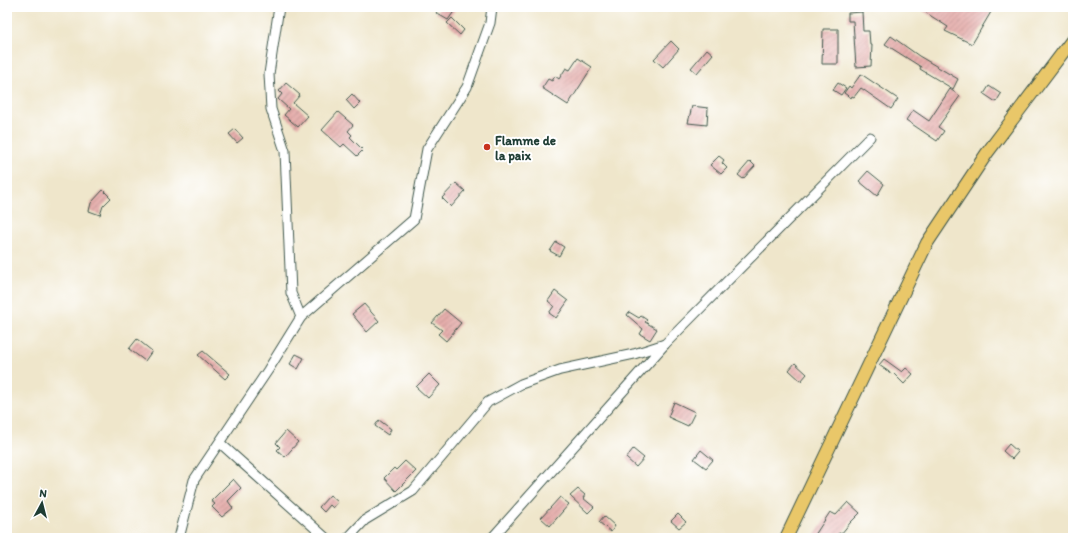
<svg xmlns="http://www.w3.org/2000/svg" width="1080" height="545" viewBox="0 0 1080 545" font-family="Itim,sans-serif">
<defs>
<pattern id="building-hatch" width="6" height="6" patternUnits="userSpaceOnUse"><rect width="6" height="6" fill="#e5adab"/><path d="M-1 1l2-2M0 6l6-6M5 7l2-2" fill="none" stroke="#b98e8c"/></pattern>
</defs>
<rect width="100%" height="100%" fill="#fff"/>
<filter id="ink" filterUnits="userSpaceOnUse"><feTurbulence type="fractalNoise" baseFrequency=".025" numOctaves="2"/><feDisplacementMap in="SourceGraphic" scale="8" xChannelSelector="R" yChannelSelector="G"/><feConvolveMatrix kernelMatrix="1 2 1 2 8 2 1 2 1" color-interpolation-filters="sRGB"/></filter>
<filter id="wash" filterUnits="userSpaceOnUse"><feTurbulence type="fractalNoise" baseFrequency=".012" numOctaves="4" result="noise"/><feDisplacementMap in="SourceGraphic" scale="16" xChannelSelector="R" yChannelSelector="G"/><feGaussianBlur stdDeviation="0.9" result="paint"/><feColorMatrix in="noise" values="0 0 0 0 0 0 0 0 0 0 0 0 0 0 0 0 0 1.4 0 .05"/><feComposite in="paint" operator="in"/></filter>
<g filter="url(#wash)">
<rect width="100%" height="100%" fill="#efe6cb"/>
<g id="blocks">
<g fill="url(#building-hatch)">
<path d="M440,7H450L455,10L448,20L436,13Z"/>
<path d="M917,7H983L991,12L972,44L945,31L948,27Z"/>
<path d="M862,12L863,31H869L870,45H872L871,66L856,67L853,21H848V13Z"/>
<path d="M452,18L464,30L460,35L447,23Z"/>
<path d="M823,29H838V64H822Z"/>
<path d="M891,36L919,56L958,79L953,89L920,69L921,67L885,44Z"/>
<path d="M671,41L679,49L663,67L654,59Z"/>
<path d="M707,49L713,54L697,73L691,68Z"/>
<path d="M578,58L592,67L568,105L542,88L548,79L552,81L555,76L559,79L566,68L570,70Z"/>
<path d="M861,74L898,99L891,109L861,88L854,97L852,96L851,98L844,93L849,86L851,88Z"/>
<path d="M286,83L300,95L293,103L308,116L298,127L284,115L289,109L278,99L282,94L279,91Z"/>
<path d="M838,83L846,88L841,95L833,90Z"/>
<path d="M989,86L1001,94L996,102L984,94Z"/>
<path d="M950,89L960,96L938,127L944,131L937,141L906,120L913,110L929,121Z"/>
<path d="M352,94L360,103L354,109L346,100Z"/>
<path d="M692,106L708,108L707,125L688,123Z"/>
<path d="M338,112L353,125L348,131L352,135L350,137L363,150L357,156L344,144L341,147L322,130Z"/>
<path d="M235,129L243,138L237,143L229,134Z"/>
<path d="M719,156L724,160L722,163L727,168L721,174L710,165Z"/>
<path d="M750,161L755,166L743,179L738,175Z"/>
<path d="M868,171L884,184L877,196L859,181Z"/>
<path d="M456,183L465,191L451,207L442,198Z"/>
<path d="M103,190L111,198L103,206L100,215L89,211L91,203Z"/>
<path d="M556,242L564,247L559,256L550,251Z"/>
<path d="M555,291L568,301L556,318L549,313L554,306L548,301Z"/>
<path d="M364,304L379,321L367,332L352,314Z"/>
<path d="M444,309L461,323L446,341L438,334L442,330L432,323Z"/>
<path d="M629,312L639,318L641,316L647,320L645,322L657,329L650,340L640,334L643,329L627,315Z"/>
<path d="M137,339L152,351L145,361L129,349Z"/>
<path d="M203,351L230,374L225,379L198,355Z"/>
<path d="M296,354L304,358L298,369L290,364Z"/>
<path d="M884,359L902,372L906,368L913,374L904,384L893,373L892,374L879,365Z"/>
<path d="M795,363L807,374L801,381L789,370Z"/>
<path d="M429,374L440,385L428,398L416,387Z"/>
<path d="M674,402L695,412L688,426L668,417Z"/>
<path d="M379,420L391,429L388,435L375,426Z"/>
<path d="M286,431L298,442L285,457L277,450L280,447L276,443Z"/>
<path d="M1009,444L1018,452L1012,459L1003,451Z"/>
<path d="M633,449L644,458L636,467L626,458Z"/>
<path d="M701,450L713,460L706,468L694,459Z"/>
<path d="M405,461L416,471L396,491L384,478L394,468L396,470Z"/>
<path d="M233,479L241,488L228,501L233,508L222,517L212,507L215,504L211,501Z"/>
<path d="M578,489L585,495L583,498L594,507L588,513L570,496Z"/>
<path d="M330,495L338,502L333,508L330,505L324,512L319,507Z"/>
<path d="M560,497L569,504L550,526L541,518Z"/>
<path d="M848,502L860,513L850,523L841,534L839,533L835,538H819L815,535L830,512L836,515Z"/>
<path d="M678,514L686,522L679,528L671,521Z"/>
<path d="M604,516L615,526L611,532L599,522Z"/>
</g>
</g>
</g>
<g filter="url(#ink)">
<use href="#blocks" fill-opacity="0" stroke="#3e564b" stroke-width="1"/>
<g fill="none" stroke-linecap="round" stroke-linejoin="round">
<defs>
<g id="minor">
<path d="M279,7L269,74L271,109L285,151L291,293L301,317"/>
<path d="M220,443L326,538"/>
<path d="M179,538L194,480L268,370L301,317L414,219L427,149L467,87L490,23L492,7"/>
<path d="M348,538L365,520L413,491L488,402L521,384L560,370L634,354L665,344"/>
<path d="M492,538L665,344L870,137"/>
</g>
<path id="major" d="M786,538L927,243L987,153L1073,39"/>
</defs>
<use href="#minor" stroke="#3e564b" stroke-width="11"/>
<use href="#major" stroke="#3e564b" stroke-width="14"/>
<use href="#minor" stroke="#fff" stroke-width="9"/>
<use href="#major" stroke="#e9c769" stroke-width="12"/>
</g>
</g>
<circle fill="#c8321e" stroke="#fff" stroke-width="1.5" cx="487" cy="147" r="4"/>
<g text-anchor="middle" stroke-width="4" stroke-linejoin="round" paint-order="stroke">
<g font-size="13" font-weight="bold" fill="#1f3d34" stroke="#fff" text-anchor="start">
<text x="495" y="145">Flamme de<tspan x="495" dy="15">la paix</tspan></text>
</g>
</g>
<rect width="1080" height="545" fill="none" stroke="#fff" stroke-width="24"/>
<g transform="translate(42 503) rotate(7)" stroke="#ffffff" stroke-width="3" paint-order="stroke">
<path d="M0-3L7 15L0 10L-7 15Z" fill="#1f3d34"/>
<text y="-6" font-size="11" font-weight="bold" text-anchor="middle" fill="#1f3d34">N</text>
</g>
</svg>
